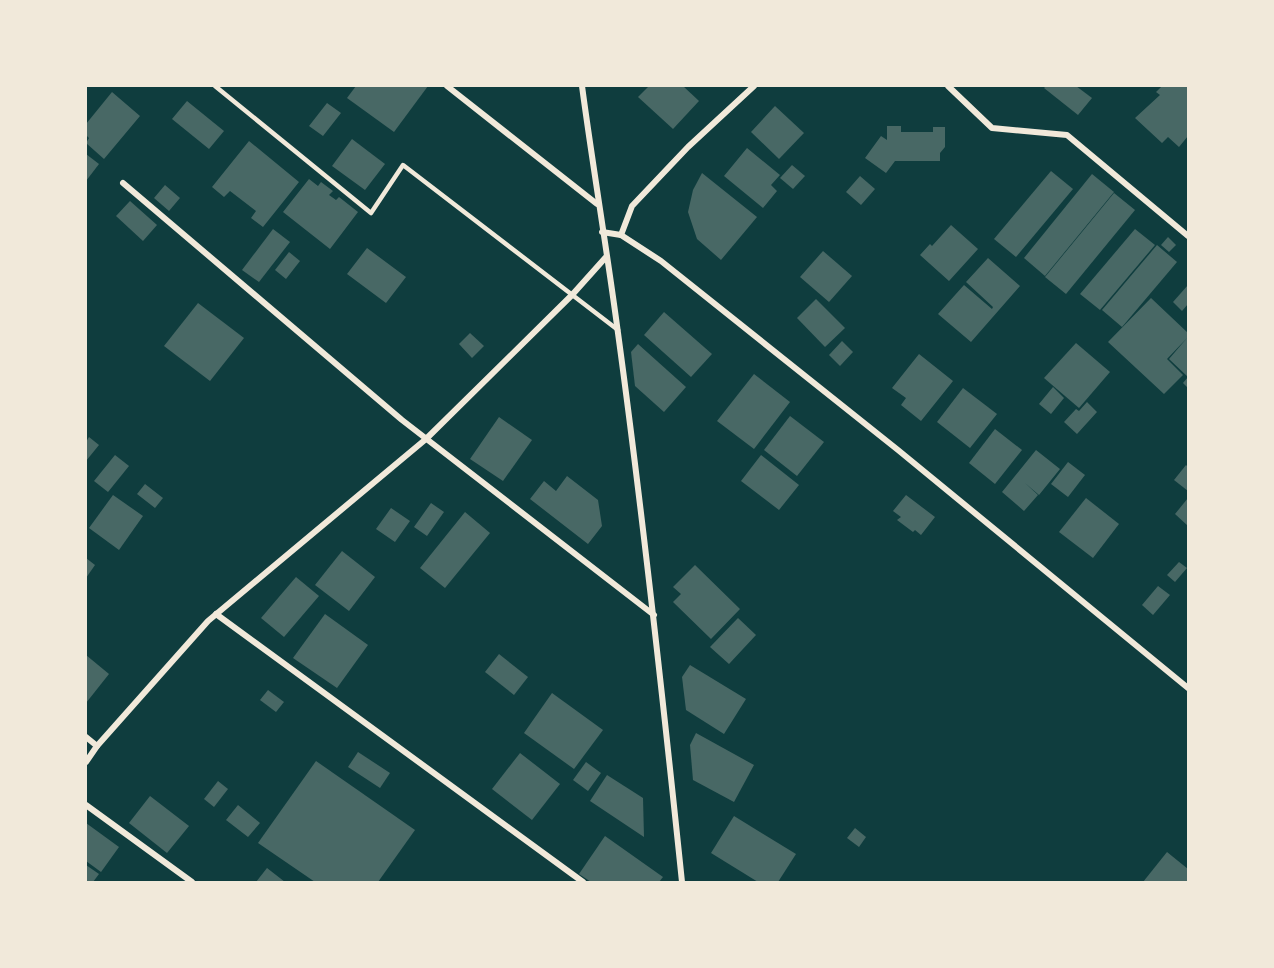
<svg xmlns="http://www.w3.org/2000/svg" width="1274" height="968" viewBox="0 0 1274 968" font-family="'Work Sans',sans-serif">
<rect width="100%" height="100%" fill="#0f3d3e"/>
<g fill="#486865">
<path d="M356,86H428L394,132L347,98Z"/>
<path d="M649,86H683L699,101L673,129L638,97Z"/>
<path d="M1046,86H1076L1092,98L1078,115L1044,88Z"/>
<path d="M1162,86H1188V136L1179,147L1168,137L1162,143L1135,118L1160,95L1156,92Z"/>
<path d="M112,92L140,116L104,159L86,143L89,138L86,135V124Z"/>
<path d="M187,101L224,131L209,149L172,119Z"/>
<path d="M327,103L341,113L323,136L309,126Z"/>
<path d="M775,106L804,133L779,159L751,132Z"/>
<path d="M887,126H901V132H933V127H945V147L940,153V161H895L886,173L865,158L881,136L887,140Z"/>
<path d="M352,139L385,164L365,190L332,166Z"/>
<path d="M249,141L299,182L263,227L251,218L256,211L230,191L224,197L212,187Z"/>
<path d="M747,148L780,175L771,185L777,191L763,208L724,176Z"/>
<path d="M86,154L99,164L86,181Z"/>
<path d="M792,165L805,176L793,189L780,178Z"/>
<path d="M1051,171L1073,189L1016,257L994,239Z"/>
<path d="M702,173L757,217L721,260L697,239L688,212L693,190Z"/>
<path d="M1092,174L1114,192L1045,276L1024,258Z"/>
<path d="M860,176L875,189L861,205L846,192Z"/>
<path d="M309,179L318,186L321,182L333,191L329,195L336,200L339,197L358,212L330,249L283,212Z"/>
<path d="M165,185L180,198L169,211L154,198Z"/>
<path d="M1114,193L1135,210L1066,294L1045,277Z"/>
<path d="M130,201L157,225L143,241L116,216Z"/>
<path d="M951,225L978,249L949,281L920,255L930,244L932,246Z"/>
<path d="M273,229L290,242L259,282L242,270Z"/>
<path d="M1135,229L1155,245L1100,310L1080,294Z"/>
<path d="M1168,237L1176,245L1169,252L1161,245Z"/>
<path d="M1157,245L1177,262L1122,327L1102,310Z"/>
<path d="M367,248L406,277L386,303L347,274Z"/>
<path d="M823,251L852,276L829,302L800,277Z"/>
<path d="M289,252L300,261L286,279L275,270Z"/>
<path d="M988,258L1020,286L971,342L938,314L964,285L992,309L993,307L966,282Z"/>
<path d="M1188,285V304L1182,311L1173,302Z"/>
<path d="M1151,298L1188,333V388L1183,383L1188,377L1169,359L1187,338L1167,359L1183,375L1164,394L1108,342Z"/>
<path d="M816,299L845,328L825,347L797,318Z"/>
<path d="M198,303L244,338L210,381L164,346Z"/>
<path d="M664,312L712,354L691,377L644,335Z"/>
<path d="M470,333L484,346L472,358L459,344Z"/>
<path d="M842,341L853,352L840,366L829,355Z"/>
<path d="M1076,343L1110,372L1079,408L1044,378Z"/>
<path d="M638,344L686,387L664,412L635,386L631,352Z"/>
<path d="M919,354L953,381L921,421L901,405L906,398L892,388Z"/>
<path d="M754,374L790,402L754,449L717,421Z"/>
<path d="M1053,387L1064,398L1051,414L1039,404Z"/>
<path d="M963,388L997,414L970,448L937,422Z"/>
<path d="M1087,402L1097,412L1077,434L1064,422L1076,409L1079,411Z"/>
<path d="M790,416L824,442L797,476L764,450Z"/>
<path d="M499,417L532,440L503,481L470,459Z"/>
<path d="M995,429L1022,450L995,484L969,463Z"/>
<path d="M89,437L99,445L86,461V442Z"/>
<path d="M1036,450L1060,469L1039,495L1025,483L1038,495L1024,511L1002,492Z"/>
<path d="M115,455L129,466L108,492L94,481Z"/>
<path d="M761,455L799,485L779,510L741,481Z"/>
<path d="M1068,462L1085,475L1068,497L1051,484Z"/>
<path d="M1186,465L1188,467V491L1174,480Z"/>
<path d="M567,476L598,500L602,526L588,544L530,499L544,481L556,491Z"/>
<path d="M145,484L163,498L155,508L137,494Z"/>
<path d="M113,495L143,516L119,550L89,528Z"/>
<path d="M906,495L935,517L921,535L915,530L913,532L897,520L901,517L893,511Z"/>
<path d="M1086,498L1119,524L1093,558L1059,532Z"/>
<path d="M1188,498V526L1175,514Z"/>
<path d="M431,503L444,512L427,536L414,527Z"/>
<path d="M391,508L410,521L395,542L376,529Z"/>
<path d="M465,512L490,533L445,588L420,568Z"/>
<path d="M342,551L375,577L349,611L315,585Z"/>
<path d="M86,558L95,565L86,578Z"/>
<path d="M1179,562L1187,568L1175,582L1167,575Z"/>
<path d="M695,565L740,609L711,639L673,602L681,594L673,587Z"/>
<path d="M296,577L319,596L284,637L261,618Z"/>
<path d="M1158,586L1170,595L1153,615L1142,605Z"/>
<path d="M325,614L368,645L337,688L293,658Z"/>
<path d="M738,618L756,635L729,664L710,647Z"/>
<path d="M499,654L528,677L514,695L485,672Z"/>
<path d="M86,655L109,674L86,703Z"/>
<path d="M690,665L746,699L724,734L686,710L682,677Z"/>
<path d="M268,690L284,702L276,712L260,700Z"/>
<path d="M552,693L603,730L574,769L524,733Z"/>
<path d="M696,733L754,765L734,802L693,780L690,745Z"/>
<path d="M358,752L390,773L380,788L348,767Z"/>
<path d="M520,753L560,784L532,820L492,789Z"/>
<path d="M316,761L415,830L378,882H315L258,843Z"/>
<path d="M586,762L601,773L588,791L573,780Z"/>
<path d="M607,775L643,798L644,837L590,801Z"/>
<path d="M218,781L228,789L214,807L204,799Z"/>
<path d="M150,796L189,826L167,853L129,823Z"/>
<path d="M238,805L260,823L248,837L226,820Z"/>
<path d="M734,816L796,854L778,882H758L711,853Z"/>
<path d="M86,823L119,847L101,872L86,861Z"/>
<path d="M855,828L866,837L859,847L847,838Z"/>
<path d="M605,836L663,877L659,882H591L579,874Z"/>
<path d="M1167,852L1188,869V882H1143Z"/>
<path d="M86,865L99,874L93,882H86Z"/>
<path d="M267,868L285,882H256Z"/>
</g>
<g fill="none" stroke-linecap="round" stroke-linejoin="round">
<path stroke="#f1e9da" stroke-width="4.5" d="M215,86L371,213L403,165L618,330"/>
<g stroke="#f1e9da" stroke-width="6">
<path d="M447,86L597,204"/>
<path d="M582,86C593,168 607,250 618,333C643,516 663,699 682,882"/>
<path d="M948,86L992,128L1067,135L1188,236"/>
<path d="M123,183L402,420L654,615"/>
<path d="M602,232L621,235L661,261L898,450L1188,688"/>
<path d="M621,235L632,206L688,147L754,86"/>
<path d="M216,614L583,882"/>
<path d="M86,737L97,746L86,762"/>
<path d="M97,746L208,621L426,439L572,295L606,257"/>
<path d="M86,805L192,882"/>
</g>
</g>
<rect width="1274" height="968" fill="none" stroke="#f1e9da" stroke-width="174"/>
</svg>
